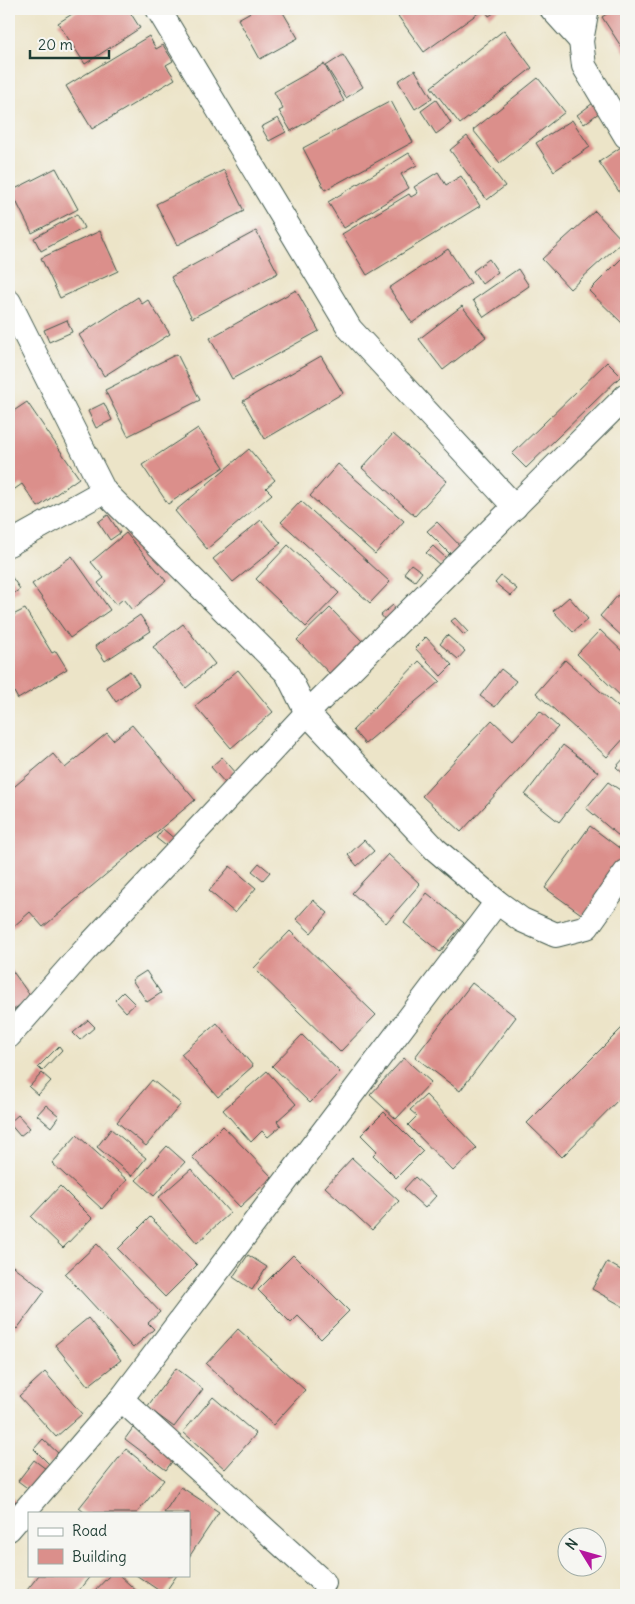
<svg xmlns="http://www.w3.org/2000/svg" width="635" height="1604" viewBox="0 0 635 1604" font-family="Delius,sans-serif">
<rect width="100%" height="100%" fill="#f6f6f2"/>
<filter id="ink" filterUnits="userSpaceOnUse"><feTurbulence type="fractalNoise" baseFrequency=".02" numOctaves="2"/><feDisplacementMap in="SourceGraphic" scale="10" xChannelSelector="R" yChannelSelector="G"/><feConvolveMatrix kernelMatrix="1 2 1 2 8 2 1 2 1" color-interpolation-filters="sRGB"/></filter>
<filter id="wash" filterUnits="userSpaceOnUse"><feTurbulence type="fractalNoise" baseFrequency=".0096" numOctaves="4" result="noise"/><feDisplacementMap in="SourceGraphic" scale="20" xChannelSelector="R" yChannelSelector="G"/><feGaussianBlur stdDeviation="1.12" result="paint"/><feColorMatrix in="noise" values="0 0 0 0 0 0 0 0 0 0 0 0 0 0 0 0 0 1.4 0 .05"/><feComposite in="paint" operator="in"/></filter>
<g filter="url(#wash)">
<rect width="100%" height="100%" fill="#ece4c8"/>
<g id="blocks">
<g fill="#db8f8b">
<path d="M80,9H128L140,28L85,64L58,23Z"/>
<path d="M256,9H281L298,38L260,59L238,19Z"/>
<path d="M408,9H500L489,16L484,9L424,52L398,16Z"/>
<path d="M614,9H626V54L602,17Z"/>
<path d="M504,30L532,68L460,124L431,87Z"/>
<path d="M149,36L156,49L163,45L173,61L166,65L175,79L92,129L66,86Z"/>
<path d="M343,55L363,87L346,98L326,66Z"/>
<path d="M324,64L344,101L291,131L279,111L283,109L274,92Z"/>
<path d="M415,70L432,98L415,109L398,81Z"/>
<path d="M538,78L565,112L500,163L473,130Z"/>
<path d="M436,100L451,123L436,134L421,111Z"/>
<path d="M391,101L413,142L325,190L303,148Z"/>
<path d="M593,103L600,112L584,124L577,115Z"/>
<path d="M278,118L286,132L269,141L261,127Z"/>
<path d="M572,120L590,147L554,171L536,143Z"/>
<path d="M467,136L505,186L487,200L450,150Z"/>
<path d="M621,147L626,154V202L599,162Z"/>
<path d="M409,153L417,165L401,174L409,188L344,228L328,202Z"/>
<path d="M56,168L78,209L32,233L11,191Z"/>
<path d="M224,170L244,211L177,245L156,204Z"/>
<path d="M438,172L446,185L461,176L480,206L367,275L342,234L409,194L411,197L418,193L414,187Z"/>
<path d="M595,211L623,241L570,289L542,259Z"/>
<path d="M77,214L84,228L41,251L34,238Z"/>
<path d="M100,231L118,271L60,298L41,258Z"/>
<path d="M256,231L278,273L192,318L171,277Z"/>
<path d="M448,249L471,283L412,323L389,288Z"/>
<path d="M626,254V319L622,323L589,291Z"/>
<path d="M489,259L498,272L482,284L473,271Z"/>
<path d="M518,269L529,286L484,317L473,300Z"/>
<path d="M296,290L319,331L232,379L210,338Z"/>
<path d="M138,297L142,304L148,300L170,334L104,376L79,335Z"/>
<path d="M462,306L486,337L443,370L419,339Z"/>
<path d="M67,320L72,332L49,342L44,330Z"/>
<path d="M177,354L200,400L128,436L105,390Z"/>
<path d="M321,356L343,393L265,439L243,401Z"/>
<path d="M607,362L621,376L526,468L512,454Z"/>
<path d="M27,402L79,478L38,507L22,484L12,491L9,486V474L12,471L9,467V414Z"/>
<path d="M104,403L112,420L96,428L88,411Z"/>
<path d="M198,428L224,467L168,504L142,465Z"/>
<path d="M393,434L447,481L415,516L362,468Z"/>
<path d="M249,449L275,480L266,488L272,494L207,549L175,511Z"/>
<path d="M338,464L404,521L375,554L310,496Z"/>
<path d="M301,501L390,582L370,603L281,522Z"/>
<path d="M108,515L120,533L110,540L98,522Z"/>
<path d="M261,520L281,543L233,582L213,559Z"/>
<path d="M437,522L464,550L455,559L427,531Z"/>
<path d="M126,533L166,581L132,610L123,599L116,605L98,583L104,578L91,562Z"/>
<path d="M288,545L339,593L306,627L256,579Z"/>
<path d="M433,546L446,558L440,565L426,553Z"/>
<path d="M72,556L110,610L70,638L32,584Z"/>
<path d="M411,564L422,572L415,581L404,573Z"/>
<path d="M9,573L20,589L9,597Z"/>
<path d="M501,576L517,589L511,596L495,583Z"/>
<path d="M626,586V640L600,616Z"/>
<path d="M569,597L588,619L573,632L553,611Z"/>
<path d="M393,605L401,615L390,626L381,615Z"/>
<path d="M330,608L366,645L333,677L297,640Z"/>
<path d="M25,609L52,653L56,651L67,669L18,699L9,683V617Z"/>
<path d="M140,615L151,631L105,661L95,646Z"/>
<path d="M455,618L468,632L464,635L451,621Z"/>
<path d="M183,624L215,664L186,688L153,647Z"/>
<path d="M600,630L626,655V701L577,654Z"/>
<path d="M447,635L465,651L458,659L440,644Z"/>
<path d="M426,637L452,665L441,676L415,648Z"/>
<path d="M565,660L626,714V736L607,757L536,693Z"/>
<path d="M419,661L440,681L365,744L353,730Z"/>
<path d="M501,669L516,681L495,707L480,696Z"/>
<path d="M238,670L273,712L231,748L195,706Z"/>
<path d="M130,671L139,685L116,702L106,687Z"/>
<path d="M540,711L558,727L461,832L422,796L492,720L513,740Z"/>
<path d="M132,725L195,800L43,927L30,912L13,927L9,923V791L53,754L65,768L107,733L113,740Z"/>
<path d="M563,745L598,772L559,822L525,795Z"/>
<path d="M626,756V776L616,767Z"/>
<path d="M222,757L237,774L225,783L211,767Z"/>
<path d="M608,782L626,794V842L586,808Z"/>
<path d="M590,826L626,853V858L584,916L545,888Z"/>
<path d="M163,829L176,840L170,849L156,838Z"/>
<path d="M364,840L374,851L357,866L348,855Z"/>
<path d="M388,854L420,884L386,923L352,893Z"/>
<path d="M259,863L270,872L263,880L252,871Z"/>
<path d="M230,866L256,888L235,913L209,891Z"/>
<path d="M427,893L464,923L440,952L404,923Z"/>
<path d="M313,900L328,913L311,933L296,919Z"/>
<path d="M290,931L376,1015L340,1052L254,968Z"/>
<path d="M9,966L31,997L9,1013Z"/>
<path d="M146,971L161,993L147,1002L132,980Z"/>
<path d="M472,983L516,1017L460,1091L415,1057Z"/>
<path d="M123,992L135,1004L126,1012L115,1000Z"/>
<path d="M88,1020L95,1027L80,1040L73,1033Z"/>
<path d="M217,1023L253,1066L218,1097L181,1054Z"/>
<path d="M626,1024V1092L562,1157L527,1123Z"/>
<path d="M302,1035L340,1072L310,1103L272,1066Z"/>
<path d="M59,1046L62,1050L42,1071L38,1067Z"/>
<path d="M404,1058L431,1082L396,1119L370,1095Z"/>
<path d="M267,1071L296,1104L277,1121L281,1126L268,1137L262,1131L251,1142L223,1110Z"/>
<path d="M42,1073L51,1081L38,1095L29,1087Z"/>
<path d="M152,1080L181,1104L146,1146L117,1122Z"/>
<path d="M426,1095L477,1148L453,1171L408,1125L417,1116L410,1110Z"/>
<path d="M46,1105L59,1116L51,1127L37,1115Z"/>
<path d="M384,1112L423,1151L396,1178L373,1155L377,1151L361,1135Z"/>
<path d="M18,1115L30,1128L20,1136L9,1123Z"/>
<path d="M223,1126L272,1177L240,1207L192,1157Z"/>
<path d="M111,1129L146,1158L132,1176L97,1147Z"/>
<path d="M77,1135L127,1180L102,1209L52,1163Z"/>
<path d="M167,1146L185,1162L154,1196L136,1180Z"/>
<path d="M352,1158L399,1201L372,1230L325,1187Z"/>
<path d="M191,1169L230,1213L197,1243L158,1198Z"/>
<path d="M415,1177L436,1196L425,1208L404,1189Z"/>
<path d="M60,1186L92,1218L63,1248L31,1217Z"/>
<path d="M150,1217L197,1265L165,1297L118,1249Z"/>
<path d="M97,1244L160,1312L148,1323L154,1329L133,1348L65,1274Z"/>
<path d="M248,1255L267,1267L252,1290L233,1277Z"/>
<path d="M293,1255L349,1311L321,1339L298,1316L291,1323L258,1290Z"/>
<path d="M607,1262L626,1273V1308L592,1289Z"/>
<path d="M9,1263L45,1291L17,1329L9,1322Z"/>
<path d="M88,1318L121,1360L88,1386L55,1345Z"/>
<path d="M238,1329L305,1390L273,1425L206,1364Z"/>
<path d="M176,1368L203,1389L174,1427L147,1407Z"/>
<path d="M45,1372L82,1414L56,1437L19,1396Z"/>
<path d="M213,1397L256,1434L225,1469L183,1432Z"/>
<path d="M135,1425L176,1456L166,1470L125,1439Z"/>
<path d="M43,1439L60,1455L50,1465L34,1449Z"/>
<path d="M126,1449L164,1480L137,1513H85L79,1508Z"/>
<path d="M34,1460L50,1472L34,1493L18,1481Z"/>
<path d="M181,1487L219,1512L189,1557V1513H164Z"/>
<path d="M9,1495L18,1504L9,1513Z"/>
<path d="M39,1575H91L75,1595H23Z"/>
<path d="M110,1575H119L141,1595H91Z"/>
<path d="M136,1575H177L164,1594Z"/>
</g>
</g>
</g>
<g filter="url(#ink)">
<use href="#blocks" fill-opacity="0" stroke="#3e564a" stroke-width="1"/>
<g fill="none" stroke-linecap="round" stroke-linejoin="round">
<defs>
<g id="minor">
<path d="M158,9L350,329L515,507"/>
<path d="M552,9L581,41"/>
<path d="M587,9L581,41L584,66L626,136"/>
<path d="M9,302L104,491"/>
<path d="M9,544L104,491L287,673L307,713L435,849L497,902L121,1399L9,1529"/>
<path d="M497,902L522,920L556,935L587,927L626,872"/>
<path d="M9,1036L84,951L307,713L626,396"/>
<path d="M121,1399L324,1583"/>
</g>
</defs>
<use href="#minor" stroke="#3e564a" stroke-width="26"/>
<use href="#minor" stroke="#fff" stroke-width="24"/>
</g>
</g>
<rect width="635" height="1604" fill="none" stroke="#f6f6f2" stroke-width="30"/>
<rect x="28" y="1512" width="162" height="65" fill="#f6f6f2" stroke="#a0aca6"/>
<rect x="38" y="1528" width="25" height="8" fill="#ffffff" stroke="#a0aca6"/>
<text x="72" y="1536" font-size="15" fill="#1f3d34">Road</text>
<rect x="38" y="1549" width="25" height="15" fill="#db8f8b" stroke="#a0aca6"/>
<text x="72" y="1562" font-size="15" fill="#1f3d34">Building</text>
<g transform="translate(582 1552) rotate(307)"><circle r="24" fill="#f6f6f2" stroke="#a0aca6"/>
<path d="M0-4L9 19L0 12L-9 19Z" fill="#b5179e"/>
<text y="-8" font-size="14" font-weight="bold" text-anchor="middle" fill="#1f3d34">N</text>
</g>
<path d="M30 50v8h79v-8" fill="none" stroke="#1f3d34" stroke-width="2.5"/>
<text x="38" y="50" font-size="15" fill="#1f3d34" stroke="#f6f6f2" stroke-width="4" paint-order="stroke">20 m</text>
</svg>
